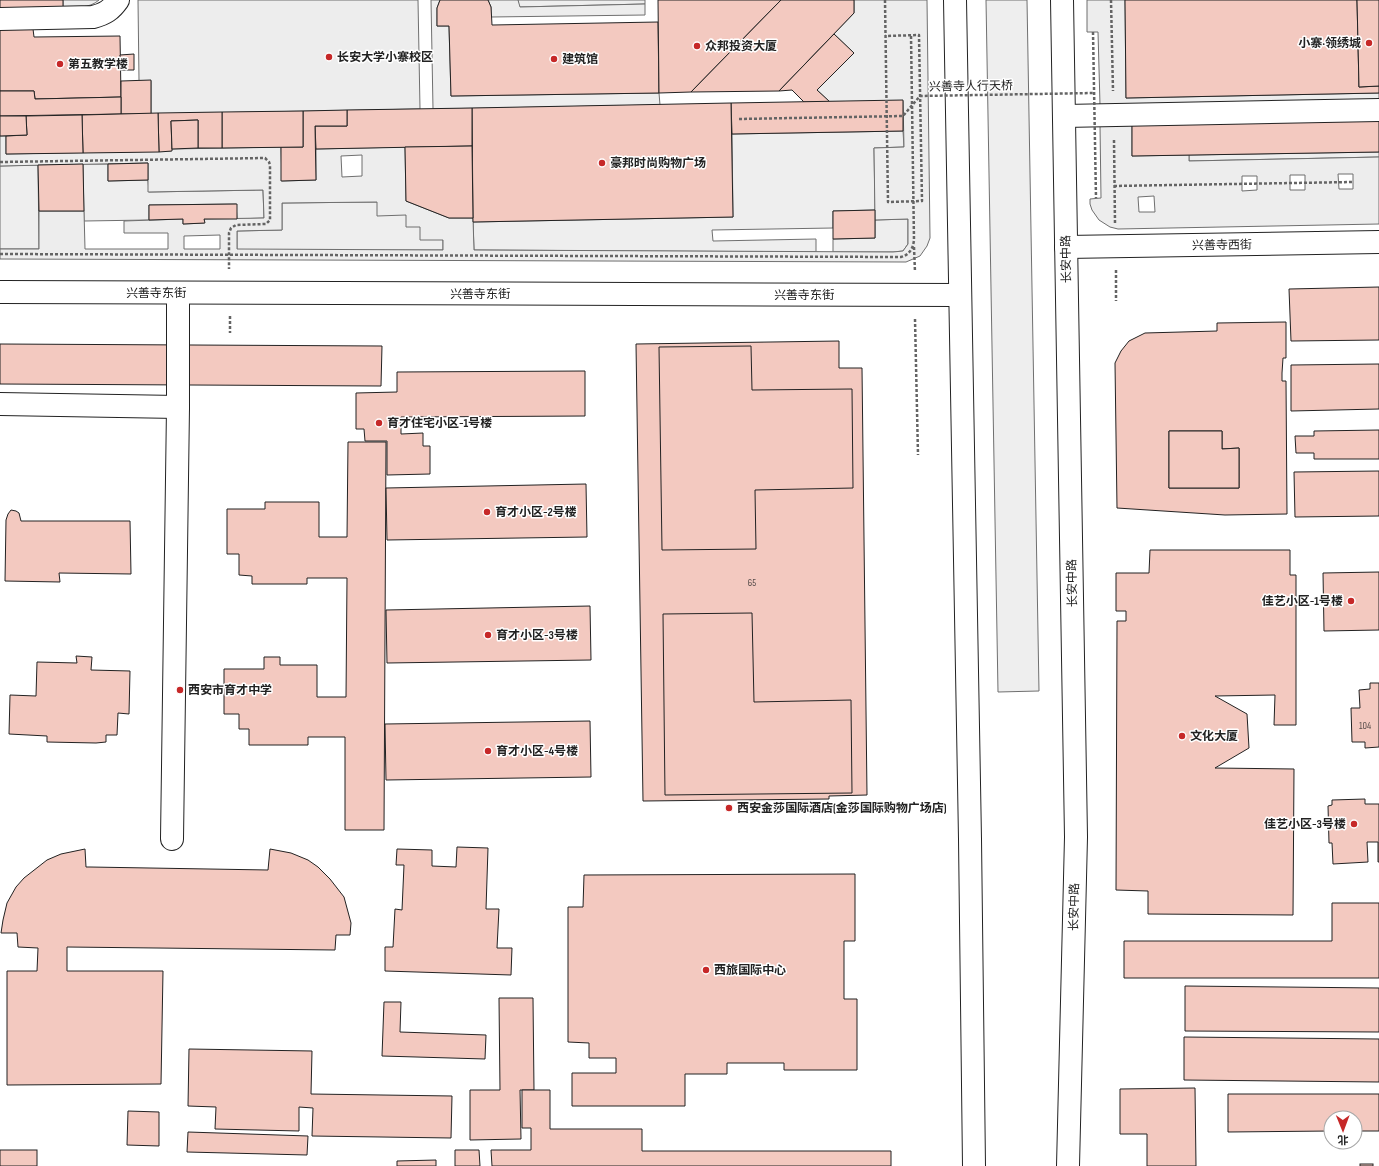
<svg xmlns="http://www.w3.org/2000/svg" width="1379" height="1166" viewBox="0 0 1379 1166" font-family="'Sofia Sans Condensed','Noto Sans SC',sans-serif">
<rect width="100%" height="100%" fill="#fff"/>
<g fill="#eee" stroke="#6f6f6f">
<path d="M63,0H99C89,9 76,7 63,7Z"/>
<path d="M431,0H440L437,8V26H449L451,96L659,93L660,105L433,109Z"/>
<path d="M518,0H645V4L519,7Z"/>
<path d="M986,0H1027L1039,691L998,692Z"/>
<path d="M903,131L904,147L874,148L875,210L833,211V228L712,230L713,241L816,239V252L474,250L473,222L733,217L732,134Z"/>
<path d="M1379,152V157L1189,161V155Z"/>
<path d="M83,164H108V181L148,180L149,192L263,190L264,218L237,219L236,204L149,205V220L84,221Z"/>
<path d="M38,165L39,249H0V166Z"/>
<path d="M377,202L406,215L420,227L443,240V250H237V231L282,230V203Z"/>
<path d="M908,219V244L903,251L893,252H833V239L875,238V220Z"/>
</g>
<g fill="#ededed" stroke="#6f6f6f" fill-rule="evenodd">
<path d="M138,0H418L420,109L151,114V81H139Z"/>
<path d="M488,0H518L520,7L645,4V15L491,17V7Z"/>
<path d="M854,0H927L930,238L927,246L920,256L906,262L0,259V249H39V211H84L85,249H168V233H124V221L183,219V224L204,223V219L264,218L263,190L148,192V163L0,166V136H6V154L171,151L172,149L281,147L282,181L316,180V149L405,147L406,201L449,218H473L474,250L893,252L903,251L908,244V219L875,220L874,148L904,147L903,101L830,102L817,90L854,53L834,34L854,13ZM362,155V176L342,177L341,156ZM377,202V216L406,215V227H420V240H443V250L237,249V231L282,230V203ZM220,235V249H184V236Z"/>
<path d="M1087,0H1125L1126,98L1379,93V101L1100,105L1098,32H1087Z"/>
<path d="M1132,124V156L1189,155V161L1379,157V224L1118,229L1110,227L1099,220L1092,210L1090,204V199L1101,198L1100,125ZM1338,174H1353V189H1339ZM1290,175H1305V190H1290ZM1242,176H1257V190L1242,191ZM1154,196L1155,212H1139L1138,197Z"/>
</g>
<g fill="#f3c9c0" stroke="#222" fill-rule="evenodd">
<path d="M0,0H63V7L0,8Z"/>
<path d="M440,0H488L491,7L492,25L658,22L659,93L451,96L449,26H437V8Z"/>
<path d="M658,0H781L691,92L659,93Z"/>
<path d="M781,0H854V13L779,91L691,92Z"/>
<path d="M1125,0H1357L1359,87L1379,86V93L1126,98Z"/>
<path d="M1357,0H1379V86L1359,87Z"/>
<path d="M0,29H33L34,37L120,36L121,97L35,99L34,91H0Z"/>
<path d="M834,34L854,53L817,90L830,102H804L792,90L779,91Z"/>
<path d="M134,54V70H120V55Z"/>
<path d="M151,80V114H121V81Z"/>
<path d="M0,91H34L35,99L121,97V114L0,116Z"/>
<path d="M903,100V131L732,134L731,103Z"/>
<path d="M731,103L733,217L473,222L472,108Z"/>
<path d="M472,108V146L316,149L315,126H347V110Z"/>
<path d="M347,110V126H315L316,180L281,181V147H303V111Z"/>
<path d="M303,111V147L222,148V112Z"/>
<path d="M222,112V148H198V120L171,121L172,151L159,152L158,113Z"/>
<path d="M158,113L159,152L83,153L82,115Z"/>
<path d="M82,115L83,153L6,154V136L27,135L26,116Z"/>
<path d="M0,116H26L27,135L0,136Z"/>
<path d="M198,120V148L172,149L171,121Z"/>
<path d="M1379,120V152L1132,156V124Z"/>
<path d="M472,146L473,218H449L406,201L405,147Z"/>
<path d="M148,163V180L108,181V164Z"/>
<path d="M83,164L84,211H39L38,165Z"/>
<path d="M237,204V219H204L205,223L183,224V219L149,220V205Z"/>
<path d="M875,210V238L833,239V211Z"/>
<path d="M1379,287V340L1291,341L1289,289Z"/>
<path d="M1286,322V358H1283L1282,373V381H1286L1287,514L1225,515L1117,508L1115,363L1121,351L1129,341L1145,333L1217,331V323ZM1169,431H1222V449L1239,448V488H1169Z"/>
<path d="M839,341V368H862L867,795L829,796V799L643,801L636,344Z"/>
<path d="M0,344L382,346L381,386L0,384Z"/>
<path d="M751,346L752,390L852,389L853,488L755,490L756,549L662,550L659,347Z"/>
<path d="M1379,364V409L1291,411V365Z"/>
<path d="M585,371V416L401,417V434L423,433V446H430V474L387,475V441H365L364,429H356V393L397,392V372Z"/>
<path d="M1379,430V459H1314V453H1296L1295,436H1314V431Z"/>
<path d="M1169,431H1222V449L1239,448V488H1169Z"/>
<path d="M348,442H386L384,830H345V737H308V745H249V729H239V714H224V669H264V657H280V665H317V697H346L347,578H307V584H252V576L239,575V554H227V509H265V502H319V537H347Z"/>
<path d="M1379,471V516L1295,517L1294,472Z"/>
<path d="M586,484L587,537L387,540L386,488Z"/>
<path d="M11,510L16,511L19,513L21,521H130L131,574L59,573L60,582L5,581L6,520L8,514Z"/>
<path d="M1150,550H1290V575H1296V725H1274L1275,695L1215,696L1247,714L1249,748L1215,768L1294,769L1293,915L1148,914V891L1116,890L1117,621H1126V611H1116V573H1149Z"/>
<path d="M1379,572V630L1324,631L1323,573Z"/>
<path d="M590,606L591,660L387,663L386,610Z"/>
<path d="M752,613L754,702L851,700L852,793L665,795L663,614Z"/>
<path d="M76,656L92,657L91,670L130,671L129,714L118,713L117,735H106V742L96,743L47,742V736L9,734L10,695L36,696L37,662L77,663Z"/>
<path d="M1370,683H1379V747L1365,748V742H1352L1351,708H1360L1359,690L1370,689Z"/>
<path d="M590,721L591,777L386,780L385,724Z"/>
<path d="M1365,799V804H1379V862H1378V842H1367L1368,862L1333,864L1332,843H1329L1328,806L1332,805V800Z"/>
<path d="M457,847L488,848L486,909H499L497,948H512L511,975L385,971V947H393L395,909L402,910L404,865H396L397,849L432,850V866L456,867Z"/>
<path d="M85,849L86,867H90L268,870L270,849L291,853L308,860L318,867L330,879L344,897L351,923L350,935H336L335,950L67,947V971H163L161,1084L7,1085V971H37L38,948L18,947L17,933H1L3,920L7,903L16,887L24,878L47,860L61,854Z"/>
<path d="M855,874V941H844V999H857V1070H784V1063H727V1074H685V1106H572V1073H616V1058H589V1043L568,1042V907H583L584,875Z"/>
<path d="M1332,903H1379V978H1124V941H1332Z"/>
<path d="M1185,986L1379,988V1032L1185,1031Z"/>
<path d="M499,998H533L534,1090H520L521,1139L470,1140V1090H500Z"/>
<path d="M384,1002H401L400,1032L486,1035L485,1059L382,1056Z"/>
<path d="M1184,1037L1379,1039V1082L1184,1080Z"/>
<path d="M189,1049L312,1051L311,1094L452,1096L451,1138L312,1136L313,1108L299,1107V1131L215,1129L216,1107L188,1106Z"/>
<path d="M1195,1088L1196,1166H1147V1134H1120V1089Z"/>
<path d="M522,1090H550V1129H642V1151H891V1166H492L491,1150H531V1128H522Z"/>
<path d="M1228,1094H1379V1131H1355V1118H1331V1131L1228,1132Z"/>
<path d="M128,1111L159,1112V1146L127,1145Z"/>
<path d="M188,1132L308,1136L307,1155L187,1152Z"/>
<rect x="0" y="1150" width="37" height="16"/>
<path d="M455,1150H479L480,1166H455Z"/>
<path d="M436,1160V1166H397V1161Z"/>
<rect x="1360" y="1164" width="13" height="2"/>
</g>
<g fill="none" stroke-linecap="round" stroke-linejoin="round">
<defs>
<g id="minor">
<path d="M0,19L93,17C105,14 111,10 118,0"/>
<path d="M1064,116L1379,110"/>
<path d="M1066,247L1379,242"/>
<path d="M0,292L960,295"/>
<path d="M0,404L178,407"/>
<path d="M172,839L178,407V293"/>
</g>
<g id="major">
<path d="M955,0L970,839L974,1166"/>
<path d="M1062,0L1076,837L1068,1166"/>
</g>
</defs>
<use href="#minor" stroke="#222" stroke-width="24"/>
<use href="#major" stroke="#222" stroke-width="24"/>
<g stroke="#646464" stroke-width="2.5" stroke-dasharray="3 2" stroke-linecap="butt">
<path d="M885,0C886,67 887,135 888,202L922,201L919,35L885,36"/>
<path d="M1111,0L1113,91"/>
<path d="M1114,140L1115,223"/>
<path d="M0,162L265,158L269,162L270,165V220L266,224L236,225L231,228L229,233V269"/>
<path d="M1114,186L1353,182"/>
<path d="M914,247L915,272"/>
<path d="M0,254L901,257C909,255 913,249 914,240L911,35"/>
<path d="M1116,270V301"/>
<path d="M230,316V333"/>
<path d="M915,319L918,455"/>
</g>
<use href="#minor" stroke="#fff" stroke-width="22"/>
<use href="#major" stroke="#fff" stroke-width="22"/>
<g stroke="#646464" stroke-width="2.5" stroke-dasharray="3 2" stroke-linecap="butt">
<path d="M1093,32L1096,198"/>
<path d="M739,119L903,116L920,96L1094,93"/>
</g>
</g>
<g fill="#c62828" stroke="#fff" stroke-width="1.5">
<circle cx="1369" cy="43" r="4"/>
<circle cx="697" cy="46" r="4"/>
<circle cx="329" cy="57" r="4"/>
<circle cx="554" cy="59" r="4"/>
<circle cx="60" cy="64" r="4"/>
<circle cx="602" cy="163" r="4"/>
<circle cx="379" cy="423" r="4"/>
<circle cx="487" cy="512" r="4"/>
<circle cx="1351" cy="601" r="4"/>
<circle cx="488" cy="635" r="4"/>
<circle cx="180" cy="690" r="4"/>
<circle cx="1182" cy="736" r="4"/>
<circle cx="488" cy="751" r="4"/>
<circle cx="729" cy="808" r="4"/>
<circle cx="1354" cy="824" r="4"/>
<circle cx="706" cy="970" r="4"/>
</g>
<g text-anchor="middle" stroke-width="3" stroke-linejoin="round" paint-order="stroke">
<g font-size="10" fill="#564c4a">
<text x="752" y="586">65</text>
<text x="1365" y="729">104</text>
</g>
<g font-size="12" font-weight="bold" fill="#222" stroke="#fff" text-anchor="start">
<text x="1361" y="47" text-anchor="end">小寨·领绣城</text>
<text x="705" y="50">众邦投资大厦</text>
<text x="337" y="61">长安大学小寨校区</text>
<text x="562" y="63">建筑馆</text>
<text x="68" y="68">第五教学楼</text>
<text x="610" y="167">豪邦时尚购物广场</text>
<text x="387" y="427">育才住宅小区-1号楼</text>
<text x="495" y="516">育才小区-2号楼</text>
<text x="1343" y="605" text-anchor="end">佳艺小区-1号楼</text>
<text x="496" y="639">育才小区-3号楼</text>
<text x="188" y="694">西安市育才中学</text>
<text x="1190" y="740">文化大厦</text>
<text x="496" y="755">育才小区-4号楼</text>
<text x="737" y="812">西安金莎国际酒店(金莎国际购物广场店)</text>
<text x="1346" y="828" text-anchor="end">佳艺小区-3号楼</text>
<text x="714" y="974">西旅国际中心</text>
</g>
<g font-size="12" fill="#222" stroke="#fff">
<text transform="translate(971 86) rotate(-1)" y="4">兴善寺人行天桥</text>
<text transform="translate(1222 245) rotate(-1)" y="4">兴善寺西街</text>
<text transform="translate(1066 259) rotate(-91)" y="4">长安中路</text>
<text x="156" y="297">兴善寺东街</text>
<text x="480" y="298">兴善寺东街</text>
<text x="804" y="299">兴善寺东街</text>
<text transform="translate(1072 583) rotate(-91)" y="4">长安中路</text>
<text transform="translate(1074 907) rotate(-89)" y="4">长安中路</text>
</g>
</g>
<g transform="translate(1343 1130) rotate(179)"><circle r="19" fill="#ffffff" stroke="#a7a7a7"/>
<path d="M0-3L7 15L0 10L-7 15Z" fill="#c62828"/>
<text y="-6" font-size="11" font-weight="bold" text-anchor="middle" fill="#222222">北</text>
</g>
</svg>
